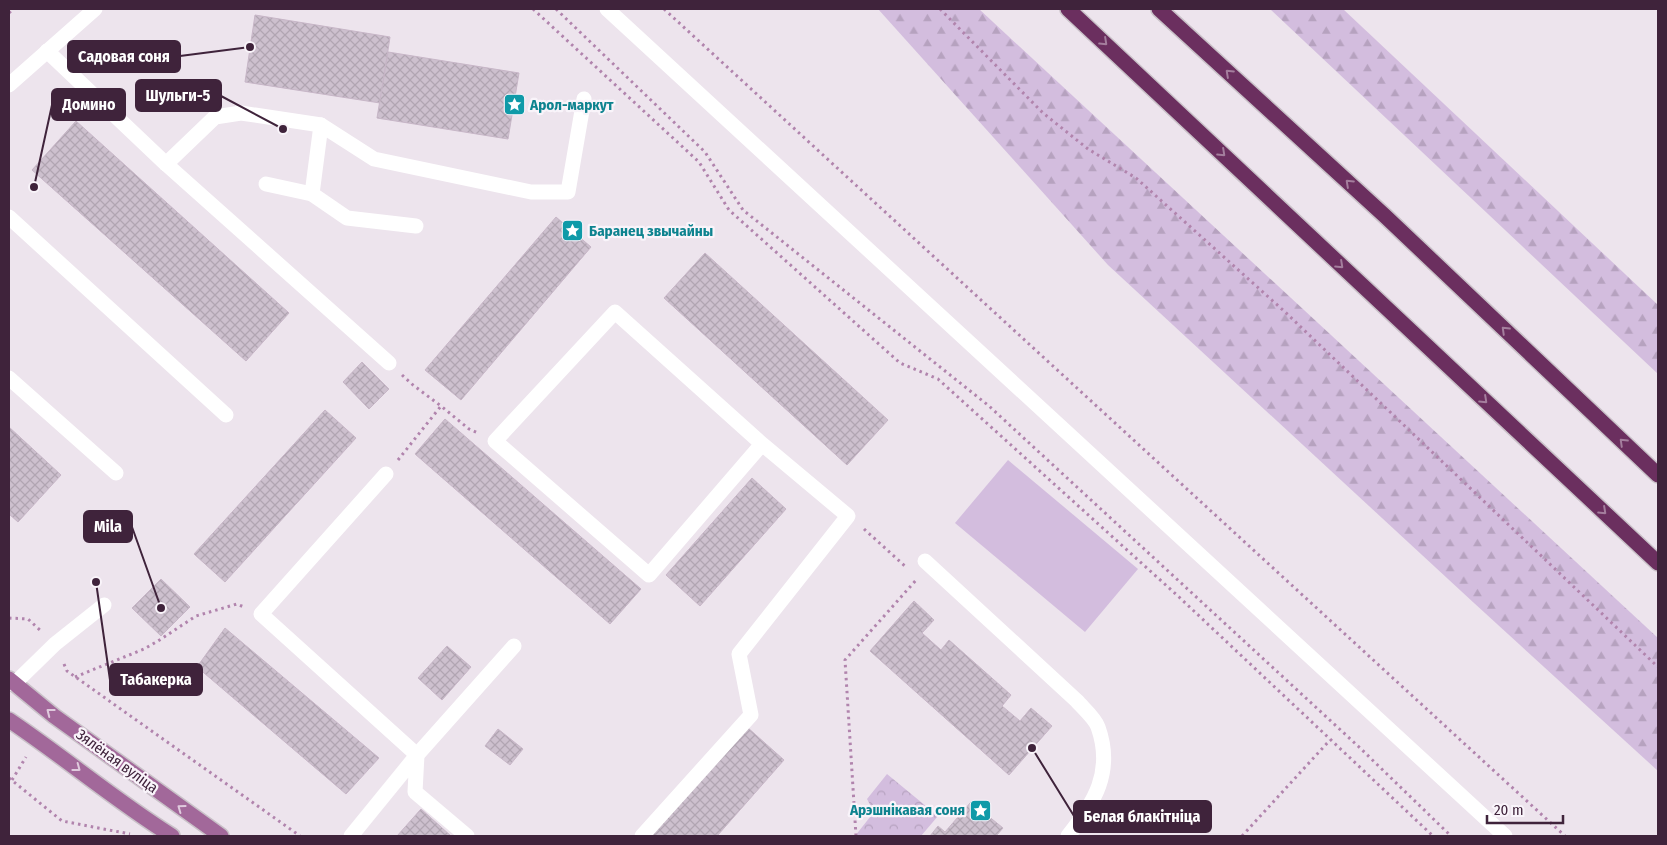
<svg xmlns="http://www.w3.org/2000/svg" width="1667" height="845" viewBox="0 0 1667 845" font-family="'Fira Sans Condensed',sans-serif">
<defs>
<pattern id="forest-firs" width="22" height="20" patternUnits="userSpaceOnUse" patternTransform="scale(1.25)"><rect width="22" height="20" fill="#d3bdde"/><path d="M5 1l3.5 6h-7zM16 11l3.5 6h-7z" fill="#b6a2bf"/></pattern>
<pattern id="park-crowns" width="20" height="18" patternUnits="userSpaceOnUse" patternTransform="scale(1.25)"><rect width="20" height="18" fill="#d3bdde"/><path d="M2 6a3 3 0 1 1 6 0M12 15a3 3 0 1 1 6 0" fill="none" stroke="#b6a2bf"/></pattern>
<pattern id="building-cross-hatch" width="8" height="8" patternUnits="userSpaceOnUse" patternTransform="scale(1.25)"><rect width="8" height="8" fill="#cdc0ce"/><path d="M0 0l8 8M0 8l8-8" fill="none" stroke="#b1a5b2"/></pattern>
</defs>
<rect width="100%" height="100%" fill="#ede4ed"/>
<g fill="url(#forest-firs)">
<path d="M878,9H979L1658,638V771L1474,603L1108,265Z"/>
<path d="M1270,9H1343L1658,305V374Z"/>
</g>
<path fill="url(#park-crowns)" d="M887,774L938,816L921,836H855L874,812L867,799Z"/>
<path fill="#d3bdde" d="M1008,460L1138,569L1085,632L955,523Z"/>
<g fill="url(#building-cross-hatch)" stroke="#c7b6c7">
<path d="M255,15L390,37L380,103L245,82Z"/>
<path d="M388,52L519,73L508,139L377,118Z"/>
<path d="M76,121L289,313L246,361L32,170Z"/>
<path d="M556,217L591,247L461,400L425,370Z"/>
<path d="M705,253L888,420L847,465L664,298Z"/>
<path d="M362,362L389,389L369,409L343,382Z"/>
<path d="M325,410L356,438L225,582L194,554Z"/>
<path d="M445,419L641,589L610,624L415,454Z"/>
<path d="M9,427L61,475L18,522L9,514Z"/>
<path d="M752,478L786,509L700,606L666,575Z"/>
<path d="M161,579L190,607L161,636L132,608Z"/>
<path d="M914,601L934,620L922,633L941,650L949,640L1011,695L1002,706L1020,721L1031,708L1052,726L1009,775L870,651Z"/>
<path d="M225,628L379,758L346,794L197,667Z"/>
<path d="M447,646L471,667L442,700L418,678Z"/>
<path d="M747,727L784,760L717,836H651Z"/>
<path d="M498,729L523,749L510,765L485,746Z"/>
<path d="M971,802L1003,828L996,836H930L938,826L945,832Z"/>
<path d="M421,809L451,836H397Z"/>
</g>
<g fill="none" stroke-linecap="round" stroke-linejoin="round">
<defs>
<g id="major">
<path d="M9,679L54,716L221,836"/>
<path d="M9,720C64,757 116,801 172,836"/>
</g>
<g id="highway">
<path d="M1068,9L1658,563"/>
<path d="M1159,9L1385,216L1658,475"/>
</g>
</defs>
<use href="#major" stroke="#c9c1c8" stroke-width="18"/>
<use href="#highway" stroke="#c9c1c8" stroke-width="18"/>
<g stroke="#b184ad" stroke-width="3" stroke-dasharray="2.5 4" stroke-linecap="butt">
<path d="M533,9L699,162L729,210L900,363L938,379L1179,597L1433,836"/>
<path d="M556,9L705,152L743,210L989,406L1359,747L1451,836"/>
<path d="M664,9L1565,836"/>
<path d="M940,9L1043,113L1088,149L1136,178L1284,311L1658,667"/>
<path d="M9,13L13,9"/>
<path d="M402,375L413,385L441,406"/>
<path d="M398,460L441,406L469,429L478,433"/>
<path d="M864,529L906,567"/>
<path d="M9,618L28,619L41,631"/>
<path d="M64,664L67,671L300,836"/>
<path d="M75,677L144,649L158,641L196,616L237,604L244,607"/>
<path d="M9,778L62,821L130,834"/>
<path d="M12,780L26,757"/>
<path d="M856,836L845,660L917,579"/>
<path d="M1242,836L1330,740"/>
</g>
<g stroke="#fff" stroke-width="15">
<path d="M607,9L1505,836"/>
<path d="M47,51L166,164L389,363"/>
<path d="M9,85L95,9"/>
<path d="M166,164L215,117L241,113L321,125L374,159L531,192H568L584,99"/>
<path d="M266,184L312,194L347,218L416,226"/>
<path d="M312,194L321,125"/>
<path d="M9,217L226,415"/>
<path d="M9,378L116,473"/>
<path d="M386,474L261,614L417,755L514,646"/>
<path d="M925,561L1077,701C1083,708 1095,718 1098,727C1114,772 1094,803 1068,836"/>
<path d="M14,684L55,644L104,605"/>
<path d="M351,836L417,755L415,792L467,836"/>
<path d="M642,836L751,715L739,654L848,516L762,444L615,312L495,441L649,575L762,444"/>
</g>
<use href="#major" stroke="#a2689a" stroke-width="15"/>
<use href="#highway" stroke="#6b2f5f" stroke-width="15"/>
</g>
<defs><path id="oneway-chevron" d="M-2-3.5L2.5 0L-2 3.5" fill="none" stroke-width="1.6" stroke-linecap="round" stroke-linejoin="round" transform="scale(1.25)"/></defs>
<g stroke="#a47e9d">
<use href="#oneway-chevron" transform="translate(1104 42) rotate(43)"/>
<use href="#oneway-chevron" transform="translate(1229 73) rotate(-137)"/>
<use href="#oneway-chevron" transform="translate(1222 153) rotate(43)"/>
<use href="#oneway-chevron" transform="translate(1349 183) rotate(-137)"/>
<use href="#oneway-chevron" transform="translate(1340 265) rotate(43)"/>
<use href="#oneway-chevron" transform="translate(1505 330) rotate(-136)"/>
<use href="#oneway-chevron" transform="translate(1484 400) rotate(43)"/>
<use href="#oneway-chevron" transform="translate(1623 442) rotate(-136)"/>
<use href="#oneway-chevron" transform="translate(1603 511) rotate(43)"/>
</g>
<g stroke="#dfcadd">
<use href="#oneway-chevron" transform="translate(50 712) rotate(-142)"/>
<use href="#oneway-chevron" transform="translate(77 768) rotate(37)"/>
<use href="#oneway-chevron" transform="translate(181 808) rotate(-144)"/>
</g>
<defs>
<symbol id="sight-square" viewBox="-11 -11 22 22"><rect x="-9" y="-9" width="18" height="18" rx="4" fill="#0f9aa8" stroke="#f9f4fa"/><path d="M0-6L1.8-2.2L6-1.7L2.9 1.2L3.7 5.4L0 3.3L-3.7 5.4L-2.9 1.2L-6-1.7L-1.8-2.2Z" fill="#fff"/></symbol>
</defs>
<g fill-rule="evenodd">
<use href="#sight-square" x="502" y="92" width="25" height="25"/>
<use href="#sight-square" x="560" y="218" width="25" height="25"/>
<use href="#sight-square" x="968" y="798" width="25" height="25"/>
</g>
<g text-anchor="middle" stroke-width="4.5" stroke-linejoin="round" paint-order="stroke">
<g font-size="15" font-weight="bold" fill="#0d838f" stroke="#f9f4fa" text-anchor="start">
<text x="530" y="110">Арол-маркут</text>
<text x="589" y="236">Баранец звычайны</text>
<text x="965" y="815" text-anchor="end">Арэшнікавая соня</text>
</g>
<g font-size="15" fill="#3f233b" stroke="#f9f4fa">
<text transform="translate(117 761) rotate(36)" y="5">Зялёная вуліца</text>
</g>
</g>
<path fill="none" stroke="#3f233b" stroke-width="2" d="M250 47L180 56M283 129L221 96M34 187L52 105M161 608L132 527M96 582L110 680M1032 748L1074 816"/>
<g fill="#3f233b" stroke="#f9f4fa" stroke-width="2">
<circle cx="250" cy="47" r="5"/>
<circle cx="283" cy="129" r="5"/>
<circle cx="34" cy="187" r="5"/>
<circle cx="161" cy="608" r="5"/>
<circle cx="96" cy="582" r="5"/>
<circle cx="1032" cy="748" r="5"/>
</g>
<g fill="#3f233b" stroke="#3f233b" stroke-width="2">
<rect x="68" y="41" width="112" height="31" rx="5"/>
<rect x="136" y="80" width="85" height="31" rx="5"/>
<rect x="52" y="89" width="73" height="31" rx="5"/>
<rect x="84" y="511" width="48" height="31" rx="5"/>
<rect x="110" y="664" width="92" height="31" rx="5"/>
<rect x="1074" y="801" width="137" height="31" rx="5"/>
</g>
<g font-size="16" text-anchor="middle" font-weight="bold" fill="#fff">
<text x="124" y="62">Садовая соня</text>
<text x="178" y="101">Шульги-5</text>
<text x="89" y="110">Домино</text>
<text x="108" y="532">Mila</text>
<text x="156" y="685">Табакерка</text>
<text x="1142" y="822">Белая блакітніца</text>
</g>
<rect width="1667" height="845" fill="none" stroke="#3f233b" stroke-width="20"/>
<path d="M1487 815v8h76v-8" fill="none" stroke="#3f233b" stroke-width="2.5"/>
<text x="1494" y="815" font-size="15" fill="#3f233b" stroke="#f9f4fa" stroke-width="4" paint-order="stroke">20 m</text>
</svg>
